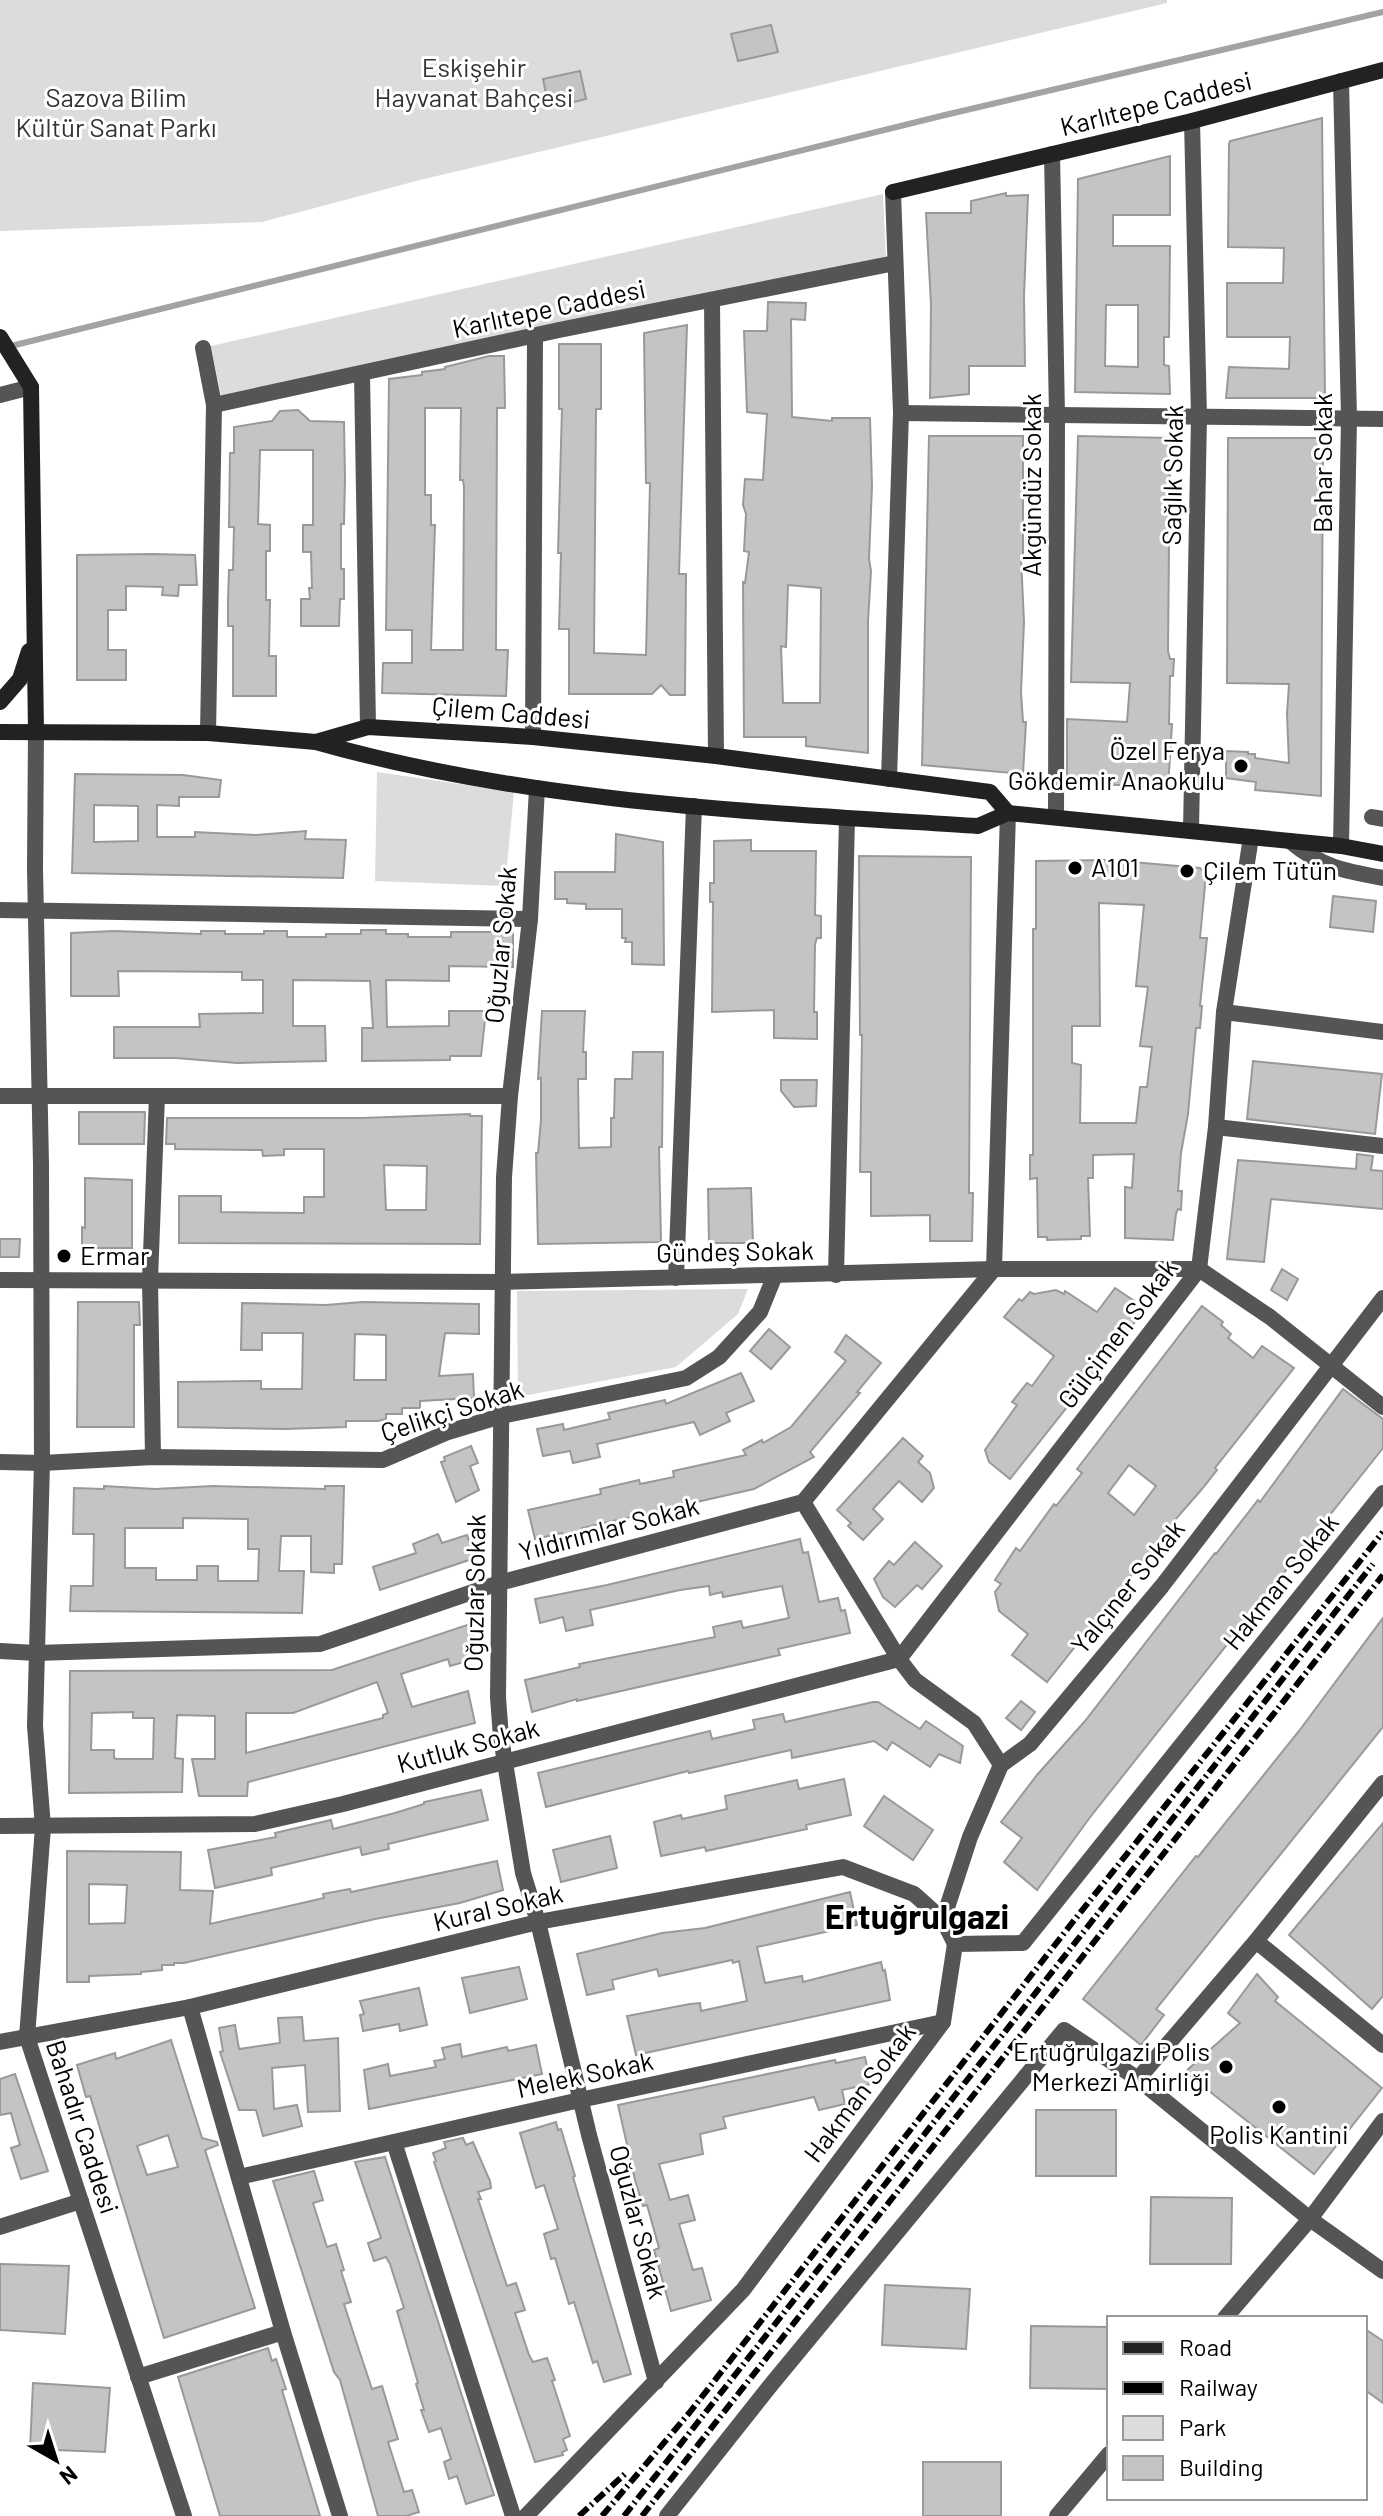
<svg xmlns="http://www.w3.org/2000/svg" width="1383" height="2516" viewBox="0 0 1383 2516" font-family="Barlow,sans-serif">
<rect width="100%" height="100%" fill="#fff"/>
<g fill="#dcdcdc">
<path d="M0,0H1167V3L420,180L262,222L0,231Z"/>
<path d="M883,194L886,257L221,396L211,346Z"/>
<path d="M377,772L514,792L505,886L375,881Z"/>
<path d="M748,1289L738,1314L676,1367L518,1397L517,1291Z"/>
</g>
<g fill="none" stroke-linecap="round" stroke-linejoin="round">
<path stroke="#a3a3a3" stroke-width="6" d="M7,347L945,115L1383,12"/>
</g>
<g fill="#c4c4c4" stroke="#999" stroke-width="2" fill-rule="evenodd">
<path d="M771,25L778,52L738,61L731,34Z"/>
<path d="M580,71L586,99L549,108L543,79Z"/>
<path d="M1322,118L1325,398H1226L1229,367L1289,369L1290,337H1227V283H1283L1284,248L1228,247L1229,144L1230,141Z"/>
<path d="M1170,156V215H1113V246H1170L1169,337H1164V365L1169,366L1170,394L1075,392L1078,179ZM1106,305H1138V367L1105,366Z"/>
<path d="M1006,193V196L1028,195L1024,296L1025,366H969V394L930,398L931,304L926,213H971V201Z"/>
<path d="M768,302L806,303L805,320L791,319L792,417L832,421V418H870L872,486L869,559L871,571L868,621V753L806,746V737H744L743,582L745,583L749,552L744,551L746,514L743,505L745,479L763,480L767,414L747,412L744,331H767ZM788,585L821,588L820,703H783L781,646L786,647Z"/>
<path d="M687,325L679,574H686L685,695H670L661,685L652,694H569V629H559L561,553H558L562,409H559V344H601V409H596L594,653L646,655L650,483H646L644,333Z"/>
<path d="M489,356H504L505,408H497L496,650H508L506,696L382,693L383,663H412V630H386L389,379L422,375V372L445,369V367ZM425,408H461L460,480H463L464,487L463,650H431L435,525H431V495H425Z"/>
<path d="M298,410L310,421L344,422L345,479L344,524H341V569H344V599H340L339,626H301V599H310L309,588H312L311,552H303V525H313V450H260L258,524L270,525V551H266V600H270L269,656H276V696H233V626H228V599L229,570H233L234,527H229L230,453H234V427L272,421L280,411Z"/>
<path d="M929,436H1023V558H1021L1024,622L1021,692L1023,722H1026L1023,774L922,765Z"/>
<path d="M1078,436L1170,438L1168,651L1170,659H1174L1173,676H1170L1169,724H1172L1168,788L1067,782V719L1127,722L1130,683L1071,682Z"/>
<path d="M1228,438H1323L1321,796L1255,790L1256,782L1226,778V751L1248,752V754H1255V758L1289,763L1287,714L1289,684L1227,683Z"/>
<path d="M152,554L195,555L197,585H179L178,596L162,595L163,587L126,586V610H108V650H126V680H77V555Z"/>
<path d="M75,774L183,775L221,780L219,797H179V806L157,805V837H195V832L256,835L306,831L305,839L346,840L343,878L72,873ZM94,805L138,806V841L94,842Z"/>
<path d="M616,834L663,842L664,965L632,964V942H625L626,938H622V909H586V904L567,903V899H555V872H615Z"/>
<path d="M751,840V851H816L815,915L821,916V938H817L815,944L814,1012H817V1039L774,1038V1010L712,1012L713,902H710V883H714V841Z"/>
<path d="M859,856L971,857L969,1193H973L972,1241H930V1215L871,1216V1172H860L862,1035H860Z"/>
<path d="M1110,860L1200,868L1206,875L1200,938H1207L1200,1006H1202L1200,1028H1196L1188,1114L1181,1153L1178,1191H1182L1181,1210L1178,1209L1176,1214L1173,1240L1125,1238V1187L1132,1188L1134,1154L1093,1155V1178H1088L1090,1236H1081V1239L1047,1240V1237H1038L1037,1178L1030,1179V1155H1033V929H1036V861ZM1099,903L1144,905L1136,986L1148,987L1140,1046L1152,1047L1147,1087H1140L1136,1123H1080L1081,1065L1072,1063V1026H1100Z"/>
<path d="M1333,896L1376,901L1373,932L1330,927Z"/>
<path d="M361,930H386V934H408V937H451V932H513V967L449,966V981L386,980L387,1027L449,1026V1011H486L481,1056H450V1060L362,1061V1028H373L370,981L293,980V1026H325L326,1061L237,1063L176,1058H114V1027H200L199,1014L263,1013V980H242V972L118,971L119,996H71V933L114,931L201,934V931H225V934H264V931H287V937H326V934H361Z"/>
<path d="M542,1011H585L583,1052H586V1079H578L579,1148L611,1147V1118H614L615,1079H632L633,1052H663L662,1147H659L661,1242L538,1244L536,1153H538L541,1120V1078L538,1079Z"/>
<path d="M1253,1061L1382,1074L1375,1134L1247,1119Z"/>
<path d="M781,1080H817L816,1106L794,1107L781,1091Z"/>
<path d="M79,1112H145L144,1144H79Z"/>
<path d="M470,1114V1116H482L480,1244L179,1243V1196H221V1212L304,1213V1197H324V1149H284V1155L263,1156L262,1150L175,1149V1144H166L167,1118H362ZM384,1165L427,1166L426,1210H386Z"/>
<path d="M1357,1154L1373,1156L1371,1170L1383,1171V1209L1271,1199L1264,1262L1227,1259L1238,1160L1356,1169Z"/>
<path d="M85,1178L132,1180V1248H82V1227L85,1228Z"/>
<path d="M751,1188L753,1243H709L708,1189Z"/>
<path d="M0,1239H20L19,1257H0Z"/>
<path d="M1282,1269L1298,1279L1287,1300L1271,1290Z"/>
<path d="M1115,1288L1145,1308L1090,1384L1087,1382L1010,1479L989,1462L985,1450L1017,1405L1012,1402L1027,1383L1032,1386L1054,1356L1004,1317L1019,1299L1022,1301L1030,1292L1034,1294L1056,1290L1064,1294L1065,1291L1097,1312Z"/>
<path d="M78,1302H139L140,1325H134V1427H77Z"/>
<path d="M362,1302L479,1304V1334L445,1333L439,1376L473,1374L474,1398L420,1401V1408H402V1414H386V1419L378,1421H346V1427L285,1429L178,1427V1382L261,1381V1389H302L303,1333H262V1350H241L242,1303L326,1305ZM355,1334L386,1335V1380H354Z"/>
<path d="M1202,1306L1223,1322L1221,1325L1231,1334L1228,1338L1253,1358L1262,1346L1294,1368L1215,1468L1217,1470L1202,1489L1161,1536L1163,1537L1150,1555L1146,1557L1047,1682L1012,1655L1028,1634L999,1611L995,1592L1001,1584L995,1580L1016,1548L1020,1551L1054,1504L1056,1506L1082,1473L1077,1469ZM1129,1465L1156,1486L1134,1515L1108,1493Z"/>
<path d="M769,1329L790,1347L771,1369L750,1351Z"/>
<path d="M846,1335L881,1363L857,1392L860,1393L810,1452L814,1457L754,1489L582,1528V1531L563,1535L562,1533L535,1539L528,1510L601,1494L600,1489L639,1480L640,1484L674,1477L673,1471L746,1455L743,1450L762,1440L763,1443L791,1427L846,1361L835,1352Z"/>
<path d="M741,1373L754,1401L726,1413L730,1421L700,1435L694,1422L597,1444L600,1457L573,1463L570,1451L543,1456L537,1429L563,1424L564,1430L610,1419L608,1413L665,1400L666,1404Z"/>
<path d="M1343,1389L1383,1419V1448L1091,1816L1037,1890L1004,1862L1022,1838L1001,1822L1037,1775L1085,1721L1215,1553L1216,1554L1258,1500L1260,1502Z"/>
<path d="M903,1438L923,1456L918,1462L930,1473L934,1488L922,1502L899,1481L873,1509L883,1519L863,1540L848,1526L851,1523L837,1510Z"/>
<path d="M471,1446L478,1463L470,1466L479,1490L456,1502L441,1462L445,1461L444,1457Z"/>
<path d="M104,1486L155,1489L213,1486L325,1489V1486H344L342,1564H334V1573L311,1572V1536H281L279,1571H304L302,1613L70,1611L71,1586H93L94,1534H73L74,1488L104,1489ZM183,1518L248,1519V1549H259L258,1581H218V1566H197V1580H156V1568H125V1528H183Z"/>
<path d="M438,1534L442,1543L467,1535L475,1558L380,1590L373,1567L416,1553L413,1544Z"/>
<path d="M800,1539L803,1553L808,1552L819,1602L838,1598L841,1611L845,1610L850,1633L778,1649L780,1655L577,1701V1699L532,1712L525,1680L580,1667L579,1664L715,1637L713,1627L741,1621L743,1628L789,1618L782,1586L723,1597L722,1592L710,1595L709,1586L680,1590L590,1610L593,1625L566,1631L563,1617L540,1623L535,1599L607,1585Z"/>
<path d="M915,1542L942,1566L922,1589L917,1585L895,1607L883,1597L874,1579L889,1561L894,1565Z"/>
<path d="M1383,1618V1727L1156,2009L1164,2015L1141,2045L1083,1999L1196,1856L1198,1857L1299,1731Z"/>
<path d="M473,1623L474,1659L450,1666L448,1659L401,1674L412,1707L468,1691L475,1723L248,1782L247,1796H199L192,1759H215V1716L177,1715L175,1758L183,1759L182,1792L69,1793L70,1671L332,1670ZM377,1682L388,1713L383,1715V1718L246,1753V1713H293ZM133,1712V1718H154L153,1759H117L114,1758V1750H91L92,1713Z"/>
<path d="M1021,1701L1035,1712L1021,1730L1006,1718Z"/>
<path d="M873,1702H878L920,1729L926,1721L963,1746L960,1763L939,1754L930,1767L892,1742L887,1750L874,1741L792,1758L791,1750L689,1773L688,1771L546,1807L538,1773L710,1731L712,1739L755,1729L753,1720L783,1714L785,1722Z"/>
<path d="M844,1779L851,1815L806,1825L807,1829L706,1851L705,1847L661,1856L654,1822L681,1815L682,1819L727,1809L725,1796L797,1780L799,1789Z"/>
<path d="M481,1790L488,1820L388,1844L389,1849L362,1855L360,1847L271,1868L272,1875L215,1888L208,1850L276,1837L275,1833L331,1820L333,1829L395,1813L424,1804V1802Z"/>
<path d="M884,1796L933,1830L913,1860L864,1826Z"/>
<path d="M1383,1823V1996L1372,2009L1289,1935Z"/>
<path d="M610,1836L617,1868L561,1882L553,1850Z"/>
<path d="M67,1851L181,1852L180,1890L213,1891L210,1924L324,1898L323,1894L350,1889L351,1892L497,1861L503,1890L460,1903L375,1919L184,1963H174V1965H162V1970L141,1972V1974L89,1976V1982H67ZM89,1884L127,1885L125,1923L89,1924Z"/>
<path d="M850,1892L857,1925L757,1947L765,1983L802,1976L803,1982L881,1962L883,1971L885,1970L890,2000L636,2055L627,2016L690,2004L700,2003L701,2011L747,2001L739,1961L733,1963L732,1960L659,1976L657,1969L612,1980L614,1989L587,1995L577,1954L662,1933L705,1928Z"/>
<path d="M519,1967L527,1999L470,2013L462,1978Z"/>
<path d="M1257,1974L1278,1997L1275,2001L1382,2088L1314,2174L1185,2072L1240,2023L1228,2013Z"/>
<path d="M419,1988L427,2025L400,2031L399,2024L363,2031L360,2015L364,2014L360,2001Z"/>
<path d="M302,2017L304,2041L338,2038L340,2111L308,2112L305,2065L272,2068L274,2109L297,2105L302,2126L263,2136L256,2110H239L220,2052L223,2051L219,2028L235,2025L239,2049L280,2043L278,2018Z"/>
<path d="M171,2040L202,2138L217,2142L218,2145L205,2150L255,2308L164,2338L99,2125L90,2096L86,2097L77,2065L115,2053L116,2059ZM168,2135L178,2167L147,2175L137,2146Z"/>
<path d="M460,2044L462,2057L507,2047L508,2051L536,2045L542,2074L369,2109L364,2070L388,2064L390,2076L436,2067L434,2061L445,2059L442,2048Z"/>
<path d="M865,2057L871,2084L842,2090L845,2104L819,2110L814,2097L723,2117L726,2128L700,2134L703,2154L659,2164L670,2200L688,2195L695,2220L679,2224L693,2270L702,2268L711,2300L671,2311L654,2250L659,2248L647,2205L643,2206L635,2180L618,2105L835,2060L836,2063Z"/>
<path d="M15,2074L48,2171L21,2179L11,2148L20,2145L11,2113L0,2115V2079Z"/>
<rect x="1036" y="2110" width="80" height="66"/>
<path d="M556,2122L558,2130L561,2129L575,2176L573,2177L631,2374L604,2382L597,2361L593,2363L574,2302L569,2304L555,2258L551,2259L544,2234L558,2229L544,2185L536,2188L520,2133Z"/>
<path d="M463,2138L466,2145L473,2142L490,2181L491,2188L478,2192L481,2199H478L507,2286L516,2283L525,2310L515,2313L529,2355L533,2362L547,2358L555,2380L552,2381L570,2436L563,2439L567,2450L562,2452L563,2455L535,2462L434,2162L436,2161L433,2153L446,2148L444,2142Z"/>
<path d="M385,2157L494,2495L466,2504L457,2476L449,2479L444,2462L451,2459L441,2428L429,2432L421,2410H424L416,2384L418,2383L397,2311L404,2308L390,2264L386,2257L374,2261L368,2243L381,2238L355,2162Z"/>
<path d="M314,2171L323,2200L313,2203L327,2247L336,2244L344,2270L341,2271L351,2302L344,2304L357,2344L372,2389L382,2386L398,2439L388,2442L404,2492L412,2490L419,2512L406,2516H378L340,2380L334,2372L280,2203L273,2181Z"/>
<path d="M1151,2197L1232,2198L1231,2264H1150Z"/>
<path d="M0,2264L69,2266L65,2334L0,2330Z"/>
<path d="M885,2285L970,2289L966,2349L882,2345Z"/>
<path d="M1031,2326L1109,2327V2389L1030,2388Z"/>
<path d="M1365,2329L1383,2341V2403L1365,2390Z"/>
<path d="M268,2348L272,2361L276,2359L286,2389L282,2390L320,2516H220L178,2377Z"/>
<path d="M33,2383L110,2388L105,2452L30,2449Z"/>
<rect x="923" y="2462" width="78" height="54"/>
</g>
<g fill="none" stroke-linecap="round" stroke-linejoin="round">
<g stroke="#555" stroke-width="16">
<path d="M1341,81L1349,418L1341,846"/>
<path d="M1052,154L1057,414L1056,817"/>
<path d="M712,300L716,756"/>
<path d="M203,348L214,405L208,733"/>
<path d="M362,374L368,727"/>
<path d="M0,395L31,387"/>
<path d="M214,405L559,330L895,263"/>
<path d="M901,413L1383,419"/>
<path d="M36,731L35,868L41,1164L42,1463L35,1726L43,1827L27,2037L184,2516"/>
<path d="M533,737L535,336"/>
<path d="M889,779L901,413L893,192"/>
<path d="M537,788L530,919L510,1096L504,1177L498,1697L501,1738L523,1873L538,1922L589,2135L656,2382"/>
<path d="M1372,817L1383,819"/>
<path d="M1191,830L1199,417L1192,121"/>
<path d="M1290,841C1321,867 1344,871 1383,878"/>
<path d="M0,910L530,919"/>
<path d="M1224,1012L1383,1032"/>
<path d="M0,1096H510"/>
<path d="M1216,1127L1383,1146"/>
<path d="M836,1275L847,818"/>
<path d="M676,1278L694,806"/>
<path d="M0,1280L503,1282L994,1269H1199L1270,1317L1383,1407"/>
<path d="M153,1457L150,1280L157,1096"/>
<path d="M0,1462L42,1463L153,1457L383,1460L448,1432L501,1416L686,1378L719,1357L760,1312L775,1275"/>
<path d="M803,1502L899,1659L915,1680L974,1723L1001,1765"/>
<path d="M0,1651L36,1653L320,1644L499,1583L803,1502L994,1269L1008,813"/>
<path d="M0,1826L255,1824L343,1804L899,1659L1199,1269L1216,1127L1224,1012L1251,837"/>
<path d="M943,1920L970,1837L1001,1765L1030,1744L1162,1586L1383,1298"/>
<path d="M1256,1941L1383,2045"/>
<path d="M190,2007L283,2332L340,2516"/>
<path d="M0,2042L190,2007L538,1922L843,1867L914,1894L943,1920L955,1944"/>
<path d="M1138,2079L1256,1941L1383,1783"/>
<path d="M394,2142L513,2516"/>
<path d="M239,2177L580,2100L943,2022"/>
<path d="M0,2227L81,2201"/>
<path d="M1225,2318L1310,2219L1383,2121"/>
<path d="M138,2377L283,2332"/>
<path d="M526,2516L743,2290L943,2022L955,1944L1023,1943L1383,1493"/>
<path d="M667,2516L770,2386L1064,2030L1138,2079L1310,2219L1383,2271"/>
<path d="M1057,2516L1109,2454"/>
</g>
<g stroke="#222" stroke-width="16">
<path d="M893,192L1192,121L1383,70"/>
<path d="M0,337L31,387L36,731"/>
<path d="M0,702L20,679L29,651"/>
<path d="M0,732L208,733L316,742L368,727L533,737L716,756L990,792L1008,813"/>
<path d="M316,742C530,803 758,812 978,826L1008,813L1341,846L1383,854"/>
</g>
<g stroke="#000" stroke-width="6" stroke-dasharray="12 4 2 4" stroke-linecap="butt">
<path d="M579,2516L626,2473"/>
<path d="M602,2516L690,2412L1072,1923L1383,1532"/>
<path d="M624,2516L1373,1564"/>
<path d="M642,2516L1383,1575"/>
</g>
</g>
<g fill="#000" stroke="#fff" stroke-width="3">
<circle cx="1241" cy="766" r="8"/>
<circle cx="1075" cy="868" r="8"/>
<circle cx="1187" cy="871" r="8"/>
<circle cx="64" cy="1256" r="8"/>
<circle cx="1226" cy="2067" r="8"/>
<circle cx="1279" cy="2107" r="8"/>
</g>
<g text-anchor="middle" stroke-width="6" stroke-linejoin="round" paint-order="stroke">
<g font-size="26" fill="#333" stroke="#fff">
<text x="474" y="77">Eskişehir<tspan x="474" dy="30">Hayvanat Bahçesi</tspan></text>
<text x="116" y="107">Sazova Bilim<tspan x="116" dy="30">Kültür Sanat Parkı</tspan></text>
</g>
<g font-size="26" fill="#000" stroke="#fff">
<text transform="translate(1156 104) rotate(-14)" y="9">Karlıtepe Caddesi</text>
<text transform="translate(549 309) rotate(-12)" y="9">Karlıtepe Caddesi</text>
<text transform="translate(1323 463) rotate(-90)" y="9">Bahar Sokak</text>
<text transform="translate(1173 475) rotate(-89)" y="9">Sağlık Sokak</text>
<text transform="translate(1032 485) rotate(-90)" y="9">Akgündüz Sokak</text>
<text transform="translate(511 713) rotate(5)" y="9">Çilem Caddesi</text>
<text transform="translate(501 945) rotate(-85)" y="9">Oğuzlar Sokak</text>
<text transform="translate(735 1252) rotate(-1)" y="9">Gündeş Sokak</text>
<text transform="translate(1118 1334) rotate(-53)" y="9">Gülçimen Sokak</text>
<text transform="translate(452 1411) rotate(-18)" y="9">Çelikçi Sokak</text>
<text transform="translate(609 1529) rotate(-15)" y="9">Yıldırımlar Sokak</text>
<text transform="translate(1281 1582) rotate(-51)" y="9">Hakman Sokak</text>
<text transform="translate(1128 1587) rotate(-51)" y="9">Yalçıner Sokak</text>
<text transform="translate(475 1593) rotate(-89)" y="9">Oğuzlar Sokak</text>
<text transform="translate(468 1746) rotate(-15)" y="9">Kutluk Sokak</text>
<text transform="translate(498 1908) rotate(-13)" y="9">Kural Sokak</text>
<text transform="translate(585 2075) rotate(-12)" y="9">Melek Sokak</text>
<text transform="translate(860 2093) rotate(-53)" y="9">Hakman Sokak</text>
<text transform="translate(82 2127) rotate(72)" y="9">Bahadır Caddesi</text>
<text transform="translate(638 2222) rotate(75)" y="9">Oğuzlar Sokak</text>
</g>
<g font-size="26" fill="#000" stroke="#fff" text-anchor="start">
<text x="1225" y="760" text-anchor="end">Özel Ferya<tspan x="1225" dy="30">Gökdemir Anaokulu</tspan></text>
<text x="1091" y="877">A101</text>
<text x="1203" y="880">Çilem Tütün</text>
<text x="80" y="1265">Ermar</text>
<text x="1210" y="2061" text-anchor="end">Ertuğrulgazi Polis<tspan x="1210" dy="30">Merkezi Amirliği</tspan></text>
<text x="1279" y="2144" text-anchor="middle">Polis Kantini</text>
</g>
<g font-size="34" font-weight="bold" fill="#000" stroke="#fff">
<text x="917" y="1929">Ertuğrulgazi</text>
</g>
</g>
<rect x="1107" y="2316" width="260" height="184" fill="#ffffff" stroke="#999999" stroke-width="2"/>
<rect x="1123" y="2342" width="40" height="12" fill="#222222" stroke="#999999" stroke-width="2"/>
<text x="1179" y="2356" font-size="24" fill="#000000">Road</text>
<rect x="1123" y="2382" width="40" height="12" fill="#000000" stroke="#999999" stroke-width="2"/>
<text x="1179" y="2396" font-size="24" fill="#000000">Railway</text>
<rect x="1123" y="2416" width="40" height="24" fill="#dcdcdc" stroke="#999999" stroke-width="2"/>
<text x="1179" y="2436" font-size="24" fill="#000000">Park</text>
<rect x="1123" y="2456" width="40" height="24" fill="#c4c4c4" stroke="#999999" stroke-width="2"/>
<text x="1179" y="2476" font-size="24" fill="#000000">Building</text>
<g transform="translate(56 2460) rotate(141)" stroke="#ffffff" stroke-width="6" paint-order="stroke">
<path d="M0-6L14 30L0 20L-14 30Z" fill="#000000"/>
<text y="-12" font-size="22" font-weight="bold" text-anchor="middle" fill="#000000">N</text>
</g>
</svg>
